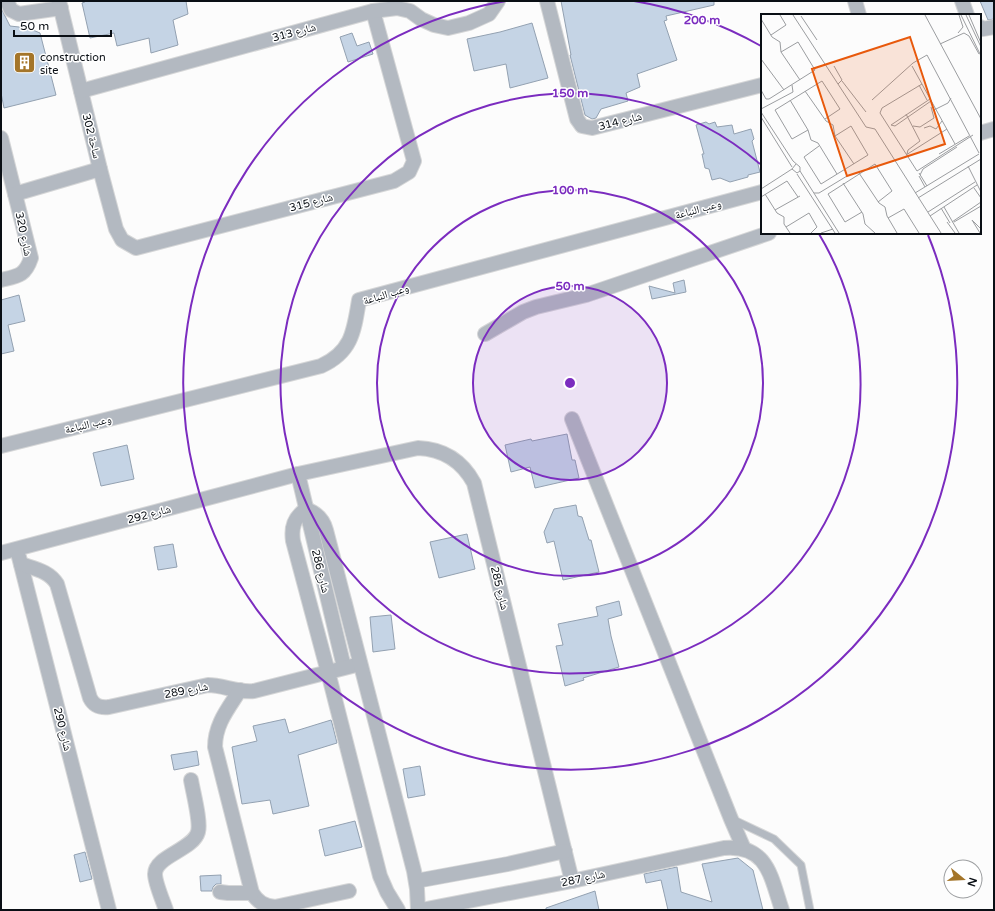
<svg xmlns="http://www.w3.org/2000/svg" width="995" height="911" viewBox="0 0 995 911" font-family="'Varela Round','Noto Naskh Arabic',sans-serif">
<rect width="100%" height="100%" fill="#fcfcfc"/>
<g fill="#c5d4e5" stroke="#93a1b1">
<path d="M85,1H186L188,14L173,20L178,45L151,53L149,38L117,46L114,33L90,38L82,3L85,2Z"/>
<path d="M561,1H714V5L666,16L667,20L664,21L677,60L637,74L640,87L626,93L628,101L601,109L596,118L592,119L585,115L570,55H571Z"/>
<path d="M980,1H994V19L988,20Z"/>
<path d="M1,8L10,26L28,28L40,33L56,95L4,108L1,93Z"/>
<path d="M532,23L548,78L510,88L506,64L474,71L467,39L500,32Z"/>
<path d="M352,33L357,46L369,42L373,54L348,62L340,37Z"/>
<path d="M706,122L709,124L715,122L717,127L732,125L734,134L751,129L754,139L752,141L760,172L748,175V177L730,182L720,178L712,180L709,169L705,168L702,154H704L696,125Z"/>
<path d="M684,280L686,292L652,299L649,286L675,293L673,283Z"/>
<path d="M19,295L25,321L8,325L14,351L1,354V300Z"/>
<path d="M567,434L572,460H575L579,478L535,488L530,467L511,472L505,445L531,439L532,441Z"/>
<path d="M127,445L134,479L101,486L93,453Z"/>
<path d="M576,505L578,516L582,517L589,540H591L599,572L563,580L554,541L547,543L544,532L554,509Z"/>
<path d="M467,534L475,569L439,578L430,542Z"/>
<path d="M173,544L177,567L158,570L154,547Z"/>
<path d="M619,601L622,615L608,619L611,636L619,667L583,678L584,680L565,686L556,646L563,645L558,624L598,616L596,607Z"/>
<path d="M391,615L395,649L373,652L370,617Z"/>
<path d="M285,719L289,733L331,720L332,723L337,743L298,755L309,806L273,814L270,800L242,804L232,747L257,741L253,726Z"/>
<path d="M197,751L199,765L174,770L171,755Z"/>
<path d="M420,766L425,795L408,798L403,769Z"/>
<path d="M355,821L362,847L325,856L319,830Z"/>
<path d="M85,852L92,879L80,882L74,855Z"/>
<path d="M738,858L753,870L763,910H668L661,880L646,883L644,874L677,867L681,892L712,902L702,864Z"/>
<path d="M221,875V884H216L213,887L212,891H201L200,876Z"/>
<path d="M595,891L599,910H546V908Z"/>
</g>
<g fill="none" stroke-linecap="round" stroke-linejoin="round">
<defs>
<path id="lane" d="M734,820L774,839L801,865L810,910"/>
<g id="street">
<path d="M7,1L11,10L19,14L61,8"/>
<path d="M59,1L100,169L116,229L122,240L136,248L394,181L409,172L414,161L373,11"/>
<path d="M547,1L577,119L582,126L592,128L762,85"/>
<path d="M855,1L859,15"/>
<path d="M962,1L967,15"/>
<path d="M980,27L983,29L994,27"/>
<path d="M81,91L373,11L397,8L410,11L421,19L434,25L448,28L469,23L489,14L498,1"/>
<path d="M980,133L994,129"/>
<path d="M1,138L31,258C25,276 18,276 1,280"/>
<path d="M15,194L100,169"/>
<path d="M485,334L523,312L536,307L586,295L769,233"/>
<path d="M572,419L731,819L744,849"/>
<path d="M1,446L321,366C352,352 354,331 359,300L762,192"/>
<path d="M298,474L344,667"/>
<path d="M1,553L298,474L418,448C443,449 462,461 474,483L572,881"/>
<path d="M19,557L109,910"/>
<path d="M21,564C35,569 49,571 57,584L90,698C94,706 100,708 109,707L208,685C223,685 238,693 254,691L360,664"/>
<path d="M240,690C228,709 215,724 215,747L252,893C258,902 264,906 275,907L349,891"/>
<path d="M416,881L508,864L565,851"/>
<path d="M220,892L228,893H252"/>
<path d="M166,910C163,901 155,883 155,874C155,856 193,850 198,832C201,822 193,792 191,780"/>
<path d="M398,910L387,892L380,876L328,672L293,541C291,527 294,518 306,509C317,513 323,519 326,530L414,871L417,889L418,910"/>
<path d="M421,910L572,881L724,848C768,844 771,878 782,910"/>
</g>
</defs>
<use href="#lane" stroke="#d5d6d7" stroke-width="9"/>
<use href="#street" stroke="#d5d6d7" stroke-width="16"/>
<use href="#lane" stroke="#b3b9c1" stroke-width="7"/>
<use href="#street" stroke="#b3b9c1" stroke-width="14"/>
</g>
<circle cx="570" cy="383" r="97" fill="#7b2cbf" fill-opacity=".12"/>
<g fill="none" stroke="#7b2cbf" stroke-width="2">
<circle cx="570" cy="383" r="97"/>
<circle cx="570" cy="383" r="193"/>
<path d="M819 234A290 290 0 1 1 760 164"/>
<path d="M634 1A387 387 0 0 1 761 46M928 235A387 387 0 1 1 506 1"/>
</g>
<defs>
<symbol id="building-square" viewBox="-11 -11 22 22"><rect x="-9" y="-9" width="18" height="18" rx="4" fill="#a47529" stroke="#fff"/><path d="M-4-6H4V6H1V3H-1V6H-4ZM-2.5-4.3h1.7v1.8h-1.7ZM.8-4.3h1.7v1.8H.8ZM-2.5-1h1.7V.8h-1.7ZM.8-1h1.7V.8H.8Z" fill="#fff"/></symbol>
</defs>
<g fill-rule="evenodd">
<use href="#building-square" x="12" y="50" width="25" height="25"/>
</g>
<g text-anchor="middle" stroke-width="3" stroke-linejoin="round" paint-order="stroke">
<g font-size="11" fill="#0a0f15" stroke="#fff">
<text transform="translate(294 32) rotate(-15)" y="4">شارع 313</text>
<text transform="translate(620 121) rotate(-14)" y="4">شارع 314</text>
<text transform="translate(92 136) rotate(76)" y="4">ساحة 302</text>
<text transform="translate(311 202) rotate(-15)" y="4">شارع 315</text>
<text transform="translate(698 209) rotate(-15)" y="4">وعب النباعة</text>
<text transform="translate(24 234) rotate(78)" y="4">شارع 320</text>
<text transform="translate(386 294) rotate(-17)" y="4">وعب النباعة</text>
<text transform="translate(88 424) rotate(-14)" y="4">وعب النباعة</text>
<text transform="translate(149 514) rotate(-15)" y="4">شارع 292</text>
<text transform="translate(321 571) rotate(76)" y="4">شارع 286</text>
<text transform="translate(500 588) rotate(76)" y="4">شارع 285</text>
<text transform="translate(186 690) rotate(-11)" y="4">شارع 289</text>
<text transform="translate(63 729) rotate(76)" y="4">شارع 290</text>
<text transform="translate(583 878) rotate(-12)" y="4">شارع 287</text>
</g>
<g font-size="11" fill="#0a0f15" stroke="#fff" text-anchor="start">
<text x="40" y="61">construction<tspan x="40" dy="13">site</tspan></text>
</g>
</g>
<g transform="translate(761 14)">
<rect width="220" height="220" fill="#fcfcfc"/>
<path fill="none" stroke="#9b9da0" stroke-width="1" d="M32,1L105,113L114,115L180,219M164,1L220,105M200,1L220,42M205,1L220,33M208,1L220,29M40,2L56,26M0,5L11,23L19,28L20,38L39,66M197,19L202,13L198,1M10,21L25,11L19,1M179,30L203,19L208,22L218,40M0,45L23,76M73,52L81,66L77,70M151,52L194,130M81,67L105,98M161,70L121,94L119,99L156,157L212,121M158,71L166,86M0,76L5,85H8L54,56L37,28L20,38M44,77L65,107L72,111L74,122L93,150M29,86L47,116L50,126L57,129L76,160M111,86L152,49L166,41L218,139M0,95L32,78L31,71M173,96L187,89L190,84M0,98L32,147L39,153V157L36,159L31,155L35,150M145,100L159,127L147,136L146,140M0,103L31,153M130,111L134,112L170,87M130,111L169,85M152,112L159,113L173,104L170,93M163,114L169,112L175,115L181,107M47,116L31,125L14,96L61,67L79,95L64,105M58,132L43,143L60,170L107,141L90,112L74,122M178,140L208,122M145,141L186,115M207,152L220,178M39,157L78,219M98,159L118,189L124,193L126,202L136,219M158,159L166,172M36,160L74,219M159,161L162,155L196,133M158,162L164,173M82,169L102,200L104,210L114,219M213,174L220,184M0,175L31,155M53,179H58L86,162L84,156M154,179L218,140M4,180L16,199L23,203V210L29,219M0,183L26,167L37,183M157,184L220,145M183,193L198,219M180,194L189,209M14,196L39,182M101,198L84,208L67,180L114,150L131,177L117,188M167,198L214,168M169,202L216,171M127,204L143,195L158,219M186,208L194,219M191,208L220,188M193,208L220,192M25,213L48,199L56,213L50,219M60,219L72,215M219,219L211,206L220,215"/>
<path fill="#e8590c" fill-opacity="0.15" stroke="#e8590c" stroke-width="2" d="M149,23L184,130L86,162L51,55Z"/>
<rect width="220" height="220" fill="none" stroke="#0a0f15" stroke-width="2"/>
</g>
<circle cx="570" cy="383" r="6" fill="#7b2cbf" stroke="#fff" stroke-width="2"/>
<g font-size="12" text-anchor="middle" font-weight="bold" fill="#7b2cbf" stroke="#fff" stroke-width="3" stroke-linejoin="round" paint-order="stroke">
<text x="702" y="24">200 m</text>
<text x="570" y="97">150 m</text>
<text x="570" y="194">100 m</text>
<text x="570" y="290">50 m</text>
</g>
<rect width="995" height="911" fill="none" stroke="#0a0f15" stroke-width="4"/>
<g transform="translate(963 879) rotate(108)"><circle r="19" fill="#ffffff" stroke="#9d9fa1"/>
<path d="M0-3L7 15L0 10L-7 15Z" fill="#a47529"/>
<text y="-6" font-size="11" font-weight="bold" text-anchor="middle" fill="#0a0f15">N</text>
</g>
<path d="M14 30v6h97v-6" fill="none" stroke="#0a0f15" stroke-width="2"/>
<text x="20" y="30" font-size="12" fill="#0a0f15" stroke="#ffffff" stroke-width="3" paint-order="stroke">50 m</text>
</svg>
